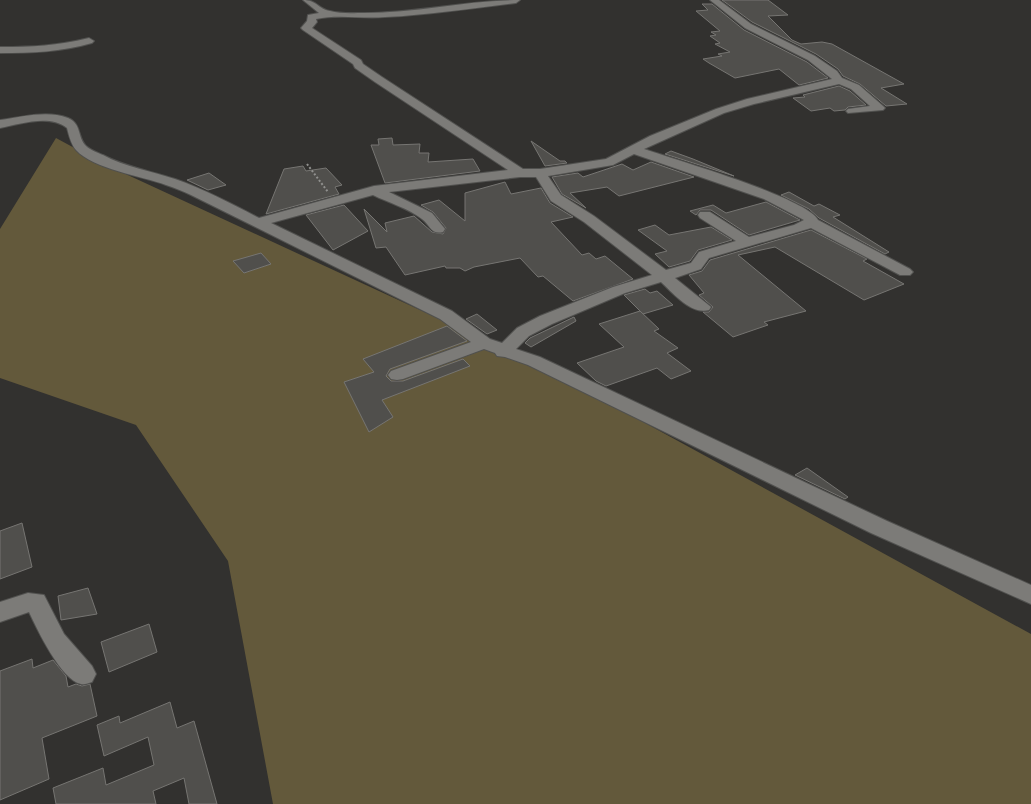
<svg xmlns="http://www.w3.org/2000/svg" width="1031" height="804" viewBox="0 0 1031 804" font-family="'Alegreya Sans',sans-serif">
<rect width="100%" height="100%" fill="#32312f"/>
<path fill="#63593b" d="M56,138L104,164L539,365L1031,634V804H273L228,561L136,425L0,378V229Z"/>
<g fill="#504f4c" stroke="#767572">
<path d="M722,0H768L788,15L768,16L792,40L801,44L822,42L832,44L904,84L881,88L907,104L886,106L860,84L843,76L838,69L816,54L752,22Z"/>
<path d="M702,4H712L744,30L807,62L828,78L799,85L779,69L735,78L709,63L703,59L722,56L718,54L730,52L715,44L720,43L710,36L716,35L711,32L720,31L696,11L708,10Z"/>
<path d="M839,86L850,91L866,105L848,107L845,110L834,111L830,108L811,111L793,98L805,97L803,95Z"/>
<path d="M392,138L393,145L420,144L419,153H429L428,162L473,159L480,171L385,183L371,145H379L378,139Z"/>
<path d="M531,141L560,161H565L567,163L545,166Z"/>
<path d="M671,151L693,159L734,176L665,154Z"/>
<path d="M651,162L694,177L619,196L607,187L570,193L586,208L562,194L552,177L578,173L583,177L622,164L633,170Z"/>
<path d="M303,166L306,171L326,168L342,185L335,187L339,194L266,214L284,169Z"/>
<path d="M209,173L226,185L208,190L187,180Z"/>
<path d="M505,182L511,194L541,188L550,203L573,217L551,222L582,255L589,253L596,259L605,256L633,279L573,301L543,276L538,277L520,258L474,267L465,271L460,268H446L445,266L405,275L386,247L376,248L364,209L387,232L385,223L414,216L432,232L443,234L446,228L433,212L421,205L439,200L465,221V193Z"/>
<path d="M789,192L814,206L819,204L840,215L833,217L889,252L885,254L819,218L809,209L781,195Z"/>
<path d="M766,202L800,220L749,235L711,210H700L696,215L690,211L713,205L726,213Z"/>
<path d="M344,205L368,231L333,250L306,215Z"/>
<path d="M655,225L669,235L711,227L732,240L698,250L690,261L669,267L655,254L667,251L638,230Z"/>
<path d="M811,230L867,259L863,261L904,284L864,300L775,247L738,255L806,311L764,322L768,325L733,337L703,312H709L713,307L699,295L704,293L689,275L702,271L710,260Z"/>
<path d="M261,253L271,264L244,273L233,261Z"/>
<path d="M645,289L650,293L657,291L673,305L643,314L624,295Z"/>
<path d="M640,311L659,329L654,331L678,348L667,353L691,371L671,379L657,368L606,386L596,381L577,363L624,347L599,324Z"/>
<path d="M477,314L497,330L487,334L466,319Z"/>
<path d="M574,317L576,321L531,347L525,343L530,338Z"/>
<path d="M447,326L467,341L390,369L386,376L391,381H403L463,359L470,366L382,400L393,417L369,432L344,382L374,372L363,359Z"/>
<path d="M807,468L848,497L845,499L795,475Z"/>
<path d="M22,523L32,567L0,579V531Z"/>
<path d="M88,588L97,614L61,620L58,596Z"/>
<path d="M149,624L157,652L109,672L101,642Z"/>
<path d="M32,659L33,668L53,660L66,676L68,687L76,684L82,686L90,684L97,716L42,738L49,779L0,800V671Z"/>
<path d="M170,702L177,728L194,721L217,804H189L184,778L153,791L156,804H56L53,788L103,768L106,785L154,765L148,737L104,756L97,725L119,716L120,723Z"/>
</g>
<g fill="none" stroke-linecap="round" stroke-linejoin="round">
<defs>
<g id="minor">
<path d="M303,0C317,0 318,9 330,11C340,14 354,13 364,13C417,13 468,0 520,0L516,3C472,8 429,15 385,17C362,19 338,14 316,19L317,22L312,28L361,60L363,64L382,77L523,169H540L606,159L650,136L716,109L747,99L832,79L808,60L745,28L710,0H719L751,24L815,56L837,71L842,78L859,85L883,106L885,108L883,110L848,113L846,111L848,109L870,106L851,89L839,84L754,104L724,113L644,149C673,159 807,198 818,220L910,269L913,272L910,275H900L811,228L709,258L701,269L675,278L711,307L709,310C691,315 673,293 661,282L625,293L552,324L529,336L516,349L540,357L887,521L1031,585V604L871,533L528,365L505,357L497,356L495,353L484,349L403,379L397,380L391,379L388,375L391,371L471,342L440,319L191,195C183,191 175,188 166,185C142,176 93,169 76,150C71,144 69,136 67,128C49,114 21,124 0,128V120C22,117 47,110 68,118C82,124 77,137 86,146C90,150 98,153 103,155C125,167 151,171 175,179C204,189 232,204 259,218L374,186L508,170L375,82L355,68L353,64L303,30L301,28L307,21L308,15L319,13ZM634,154L764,199L804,220L794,225L749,237L710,212H700L698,215L700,218L736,241L699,252L691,263L666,270L594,216L561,195L548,176L613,165ZM520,177H536L551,201L584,222L652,275L613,287L540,316L517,328L502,343L490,339L452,311L271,223L373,195C387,202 410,209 422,219C430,225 431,235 443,232L445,229L432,213L389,192Z"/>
<path d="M89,38L94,41L92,43C61,52 32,53 0,53V47C33,47 56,46 89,38Z"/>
<path d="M28,593L44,595L64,634L92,666L96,674L92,682C88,683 85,685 81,684C61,680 37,629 29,612L0,622V602Z"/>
</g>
</defs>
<use href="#minor" stroke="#51514f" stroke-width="2"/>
<path stroke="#90908e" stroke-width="2" stroke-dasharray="2 2" stroke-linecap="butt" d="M307,164L328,192"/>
<use href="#minor" fill="#7c7b78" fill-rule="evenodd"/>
</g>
</svg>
